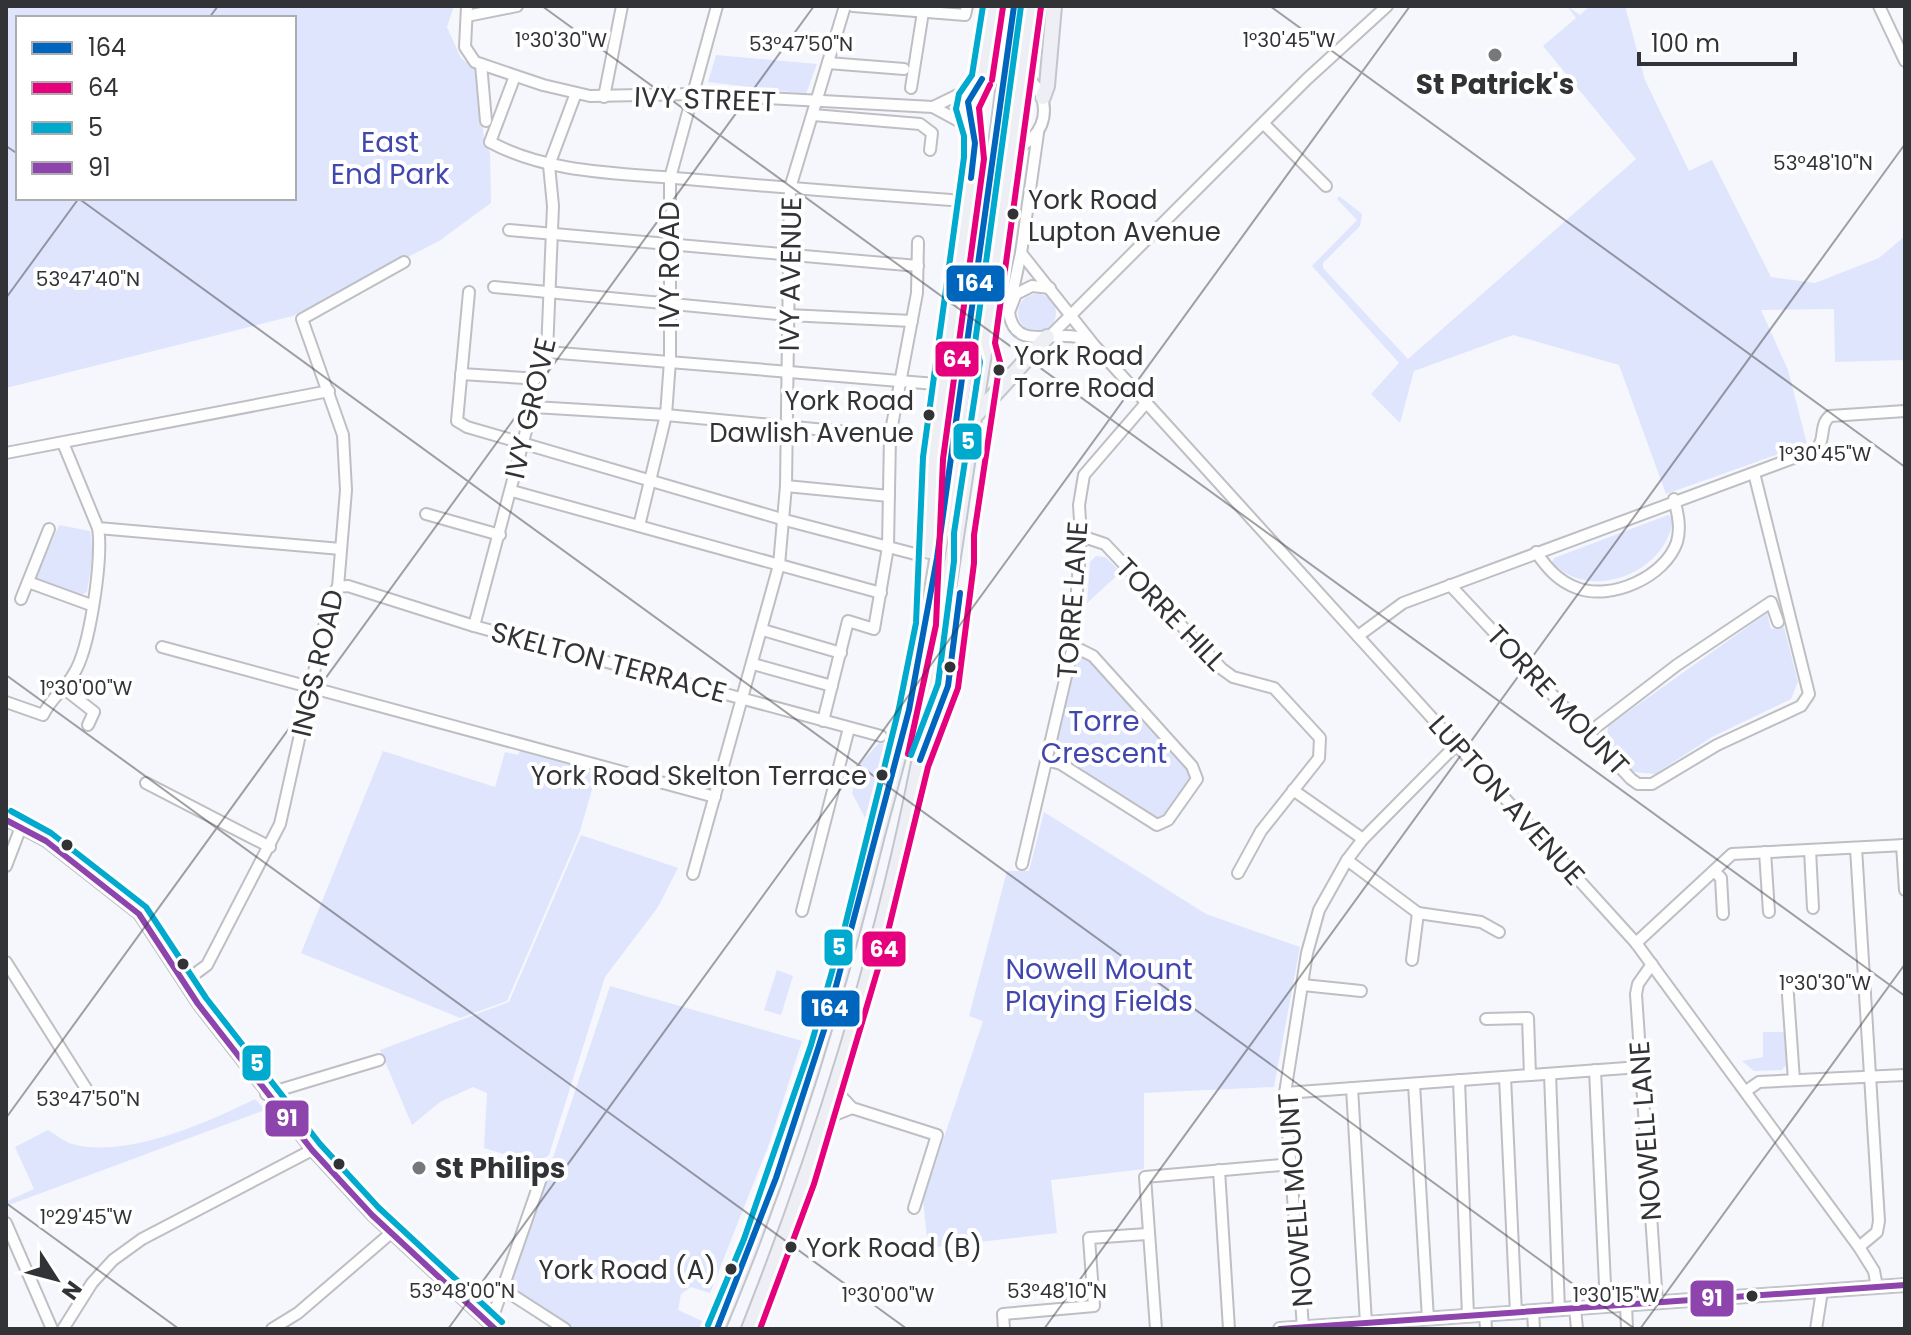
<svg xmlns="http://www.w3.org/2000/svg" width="1911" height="1335" viewBox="0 0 1911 1335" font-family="Poppins,sans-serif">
<rect width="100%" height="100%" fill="#f6f7fc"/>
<g fill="#dfe5fd" fill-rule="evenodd">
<path d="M6,6H454L447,27L461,58L476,70L484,139L490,153L491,203L439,241L293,316L6,388ZM18,18H294V198H18Z"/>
<path d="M1567,6L1580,15L1590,6H1625L1645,80L1689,171L1712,160L1771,277L1815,283L1879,258L1905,236V360L1835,362L1834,309L1761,310L1788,370L1807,444L1666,494L1619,365L1513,335L1414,371L1400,423L1371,394L1399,363L1312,266L1357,220L1337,199L1339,196L1362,214L1360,226L1323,263V268L1408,359L1636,159L1543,46L1576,18Z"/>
<path d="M716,55L817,64L806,94L708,82Z"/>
<circle cx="1037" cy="313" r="19"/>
<path d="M1668,515L1673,518C1668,572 1590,604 1552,562L1554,558Z"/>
<path d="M59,525L90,531C95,554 90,570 87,592L79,596L35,580Z"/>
<path d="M1096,556L1105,557L1121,572L1087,603L1090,562Z"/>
<path d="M1767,613L1771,629L1784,627L1798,682L1791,699L1712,737L1655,774L1633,772L1607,742L1608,726Z"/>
<path d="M1073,646L1081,648L1197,774L1161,824L1048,761Z"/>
<path d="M879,743L886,744L865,818L852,793L859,765Z"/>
<path d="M383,751L495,787L505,752L518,755L520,751L597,773L579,834L507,1001L460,1018L301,953Z"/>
<path d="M1044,812L1206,914L1300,947L1274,1087L1144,1093V1169L1051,1180L1057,1233L928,1248L923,1200L983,1021L969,1016L1007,871H1029Z"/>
<path d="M581,835L678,868L658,907L605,977L549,1155L536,1164L484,1148L487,1093L473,1087L440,1102L412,1125L380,1050L509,1002Z"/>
<path d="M777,970L793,976L781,1015L764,1010Z"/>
<path d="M610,986L802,1041L769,1144L710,1293L691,1287L681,1294L678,1310L702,1321L699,1329H575L510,1287Z"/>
<path d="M1763,1032H1784L1786,1065L1782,1070L1754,1071L1742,1061L1763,1057Z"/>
<path d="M255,1099L265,1110L9,1205L7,1201L34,1189L15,1147L48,1130C55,1134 62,1140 69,1143C121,1161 209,1122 255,1099Z"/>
</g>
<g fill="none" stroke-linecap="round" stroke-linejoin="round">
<defs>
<g id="minor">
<path d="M467,6L465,47L475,62L543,85L590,96L693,94L933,107L974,87"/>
<path d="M853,6L965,15L967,6"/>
<path d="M1879,6L1905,61"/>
<path d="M467,16L517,6"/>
<path d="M828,63L904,69"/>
<path d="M481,64L486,121"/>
<circle cx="1005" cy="110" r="39"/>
<path d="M515,76L490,142C549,174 621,173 687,179C775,187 863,194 951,200"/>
<path d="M911,88L923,12"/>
<path d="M604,97L622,6"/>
<path d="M933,107L970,127"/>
<path d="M813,115L920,124L932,133L930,150"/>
<path d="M1264,124L1326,186"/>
<path d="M509,230L918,266"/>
<path d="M1021,253L1094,345L1636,943L1859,1247L1874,1271L1877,1287"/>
<path d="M494,287L788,315L912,321"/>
<path d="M1050,288L1032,286L1016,294L1009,312C1015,357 1063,324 1089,342"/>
<path d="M469,292L457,421L467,427L785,520L915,554"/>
<path d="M1010,304L1021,253L1038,133"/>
<path d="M1051,335L1307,79L1387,6"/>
<path d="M547,352L936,384L945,381"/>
<path d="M461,374L541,379"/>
<path d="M534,407L666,415L890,436"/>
<path d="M63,443L98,528L341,549"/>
<path d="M6,453L329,391"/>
<path d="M786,486L889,496"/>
<path d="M512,491L881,593"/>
<path d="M426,514L500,535"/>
<path d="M639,526L666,415L670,361V178L717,6"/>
<path d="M1081,536L1105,544L1222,669L1233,677L1274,688L1320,738L1319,758L1261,831L1238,873"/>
<path d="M1536,552C1547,568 1558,581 1577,588C1611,601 1665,577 1677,542C1681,528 1678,514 1674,499"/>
<path d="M28,582L91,605"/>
<path d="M1450,585L1631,779L1638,784H1652L1717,745L1801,706L1809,694L1754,473"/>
<path d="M338,587L348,586L474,626L881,736"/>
<path d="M21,599L49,529"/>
<path d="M474,626L547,352L553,206L549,165L576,93"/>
<path d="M763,630L841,653"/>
<path d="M1358,636L1403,603L1815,450C1827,440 1818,426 1830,416L1905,411"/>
<path d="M162,647L715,797"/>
<path d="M753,664L832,686"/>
<path d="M62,687L94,712L88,725"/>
<path d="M6,702L43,715C51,698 64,690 73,675C90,650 103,557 98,528"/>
<path d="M823,721L848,621L874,629L888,547L890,436L917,293L918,242"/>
<path d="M1587,734L1677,665L1771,602L1778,622"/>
<path d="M1047,760L1061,764L1157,825L1168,820L1197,779L1192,766L1093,656L1073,646"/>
<path d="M146,783L270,847"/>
<path d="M1293,790L1363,839"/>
<path d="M6,820L46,841L139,914L198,1004L312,1150L372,1215L495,1329"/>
<path d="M1902,845L1905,890"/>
<path d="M1856,848L1879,1221L1877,1232L1859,1247"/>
<path d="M1810,850L1813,908"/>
<path d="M1765,852L1769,912"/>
<path d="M1347,860L1418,913L1481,922L1499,932"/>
<path d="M1022,864L1073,646L1081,536L1079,505L1084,475L1146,403"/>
<path d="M6,866L21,827"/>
<path d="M1714,871L1721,878L1723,914"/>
<path d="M693,874L779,565L786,486L790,188L845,6"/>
<path d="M802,911L849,728"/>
<path d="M1636,943L1732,854L1905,845"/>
<path d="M1412,960L1418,913"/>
<path d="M6,962L87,1090"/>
<path d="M1652,964L1638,984L1636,994L1657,1303"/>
<path d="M1787,981L1794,1080"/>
<path d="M184,982L207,965L280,824L331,596L338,587L346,490L343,435L302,319L404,262"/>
<path d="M1303,985L1361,991"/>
<path d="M1486,1019L1528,1018L1530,1075"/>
<path d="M1595,1070L1606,1306"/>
<path d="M1550,1074L1559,1310"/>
<path d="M1505,1077L1516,1313"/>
<path d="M1459,1080L1468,1316"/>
<path d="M1414,1084L1428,1319"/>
<path d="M1352,1088L1366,1323"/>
<path d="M1746,1091L1759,1082L1905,1075"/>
<path d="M1285,1093L1640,1067"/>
<path d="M266,1094L379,1060"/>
<path d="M852,1108L937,1135L914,1208"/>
<path d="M824,1119L852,1108L840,1095L837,1081"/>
<path d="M1219,1170L1229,1329"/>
<path d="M6,1223L52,1329"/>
<path d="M503,1289L565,1329"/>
<path d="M1626,1305L1627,1329"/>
<path d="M1575,1308L1577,1329"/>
<path d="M1533,1311L1534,1329"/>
<path d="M1485,1315L1486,1329"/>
<path d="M490,1325L545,1167"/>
<path d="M1303,1327L1285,1093L1307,953L1319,910L1347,860L1363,839L1457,744"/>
<path d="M63,1329L92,1283L113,1260L142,1239L312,1150"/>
<path d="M272,1329L298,1313L391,1233"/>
<path d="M1004,1329L1003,1314L1094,1306L1089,1238L1147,1234"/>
<path d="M1156,1329L1145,1177L1292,1164"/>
<path d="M1816,1329L1822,1291"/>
</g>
<path id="major" d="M1280,1329L1905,1285"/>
<g id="highway">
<path d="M982,79L993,6"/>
<path d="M1043,97L1047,86L1054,6"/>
<path d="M974,417L1047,337"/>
<path d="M929,551L933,458L961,267L974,134"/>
<path d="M717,1329C785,1168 835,1005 877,835C888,793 901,750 910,707C940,565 957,420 979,277"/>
<path d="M749,1329C820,1150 882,952 919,763C949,603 968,441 996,281"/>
</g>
</defs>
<use href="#minor" stroke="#bebfc3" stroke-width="14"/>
<use href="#major" stroke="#c3c5cd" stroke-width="16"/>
<use href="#highway" stroke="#c3c5cd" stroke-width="18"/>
<use href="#minor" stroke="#fefeff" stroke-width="10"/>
<use href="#major" stroke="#f4f5f9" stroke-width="12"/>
<use href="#highway" stroke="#eeeff5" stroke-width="14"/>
<defs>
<g id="highway-bridge">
<path d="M979,277L1014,6"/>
<path d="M996,281L1031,6"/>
</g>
</defs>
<use href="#highway-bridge" stroke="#c3c5cd" stroke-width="18" stroke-linecap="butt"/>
<use href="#highway-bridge" stroke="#eeeff5" stroke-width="14"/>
<defs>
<g id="bus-1">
<path d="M971,178L975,143L968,102L982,79"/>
<path d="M920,760L948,686L960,593"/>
<path d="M717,1329L776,1178L826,1024L909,710L937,558L1014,6"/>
</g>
<g id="bus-2">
<path d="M992,80L1003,7"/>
<path d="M908,754L936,625L943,459L984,159L979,108L990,85"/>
<path d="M760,1329L814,1184L883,952L928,767L958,688L974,563V535L1000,362L995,343L1041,7"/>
</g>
<g id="bus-3">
<path d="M911,755L938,684L954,561V533L980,362L975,343L1021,6"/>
<path d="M11,811L51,833L146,907L206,998L320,1144L379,1208L502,1322"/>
<path d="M708,1325L744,1239L811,1045L845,926L899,708L916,623L923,457L964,157V136L956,109L959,94L972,75L983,6"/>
</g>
<g id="bus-4">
<path d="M6,820L46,841L139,914L198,1004L312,1150L372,1215L495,1329"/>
<path d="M1280,1329L1905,1285"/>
</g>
</defs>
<use href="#bus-1" stroke="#fff" stroke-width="12"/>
<use href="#bus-2" stroke="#fff" stroke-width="12"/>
<use href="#bus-3" stroke="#fff" stroke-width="12"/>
<use href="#bus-4" stroke="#fff" stroke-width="12"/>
<use href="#bus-1" stroke="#0065bd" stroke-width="6"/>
<use href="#bus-2" stroke="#e5007d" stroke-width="6"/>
<use href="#bus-3" stroke="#00a9ce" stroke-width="6"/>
<use href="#bus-4" stroke="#8e44ad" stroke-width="6"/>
</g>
<path fill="none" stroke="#323336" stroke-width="2" stroke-opacity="0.45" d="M542,6L1905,996M1270,6L1905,467M209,18L218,6M6,146L18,154M78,198L1635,1329M6,298L79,198M6,675L907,1329M6,1118L814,6M6,1203L179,1329M448,1329L1410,6M1044,1329L1905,144M1640,1329L1905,964"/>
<g fill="#77787b" stroke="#fff" stroke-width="3">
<circle cx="1495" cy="55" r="8"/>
<circle cx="419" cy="1168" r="8"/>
</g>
<g fill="#323336" stroke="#fff" stroke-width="3">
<circle cx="1013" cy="214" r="7"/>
<circle cx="999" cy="370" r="7"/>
<circle cx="929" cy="415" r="7"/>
<circle cx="950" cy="667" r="7"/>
<circle cx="882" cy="775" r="7"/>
<circle cx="67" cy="845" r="7"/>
<circle cx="183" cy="964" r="7"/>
<circle cx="339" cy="1164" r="7"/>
<circle cx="791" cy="1247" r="7"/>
<circle cx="731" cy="1269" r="7"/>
<circle cx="1752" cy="1296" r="7"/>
</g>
<g text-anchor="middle" stroke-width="8" stroke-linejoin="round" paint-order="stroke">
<g font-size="26" fill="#323336" stroke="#fff" text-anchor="start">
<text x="1028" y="209">York Road<tspan x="1028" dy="32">Lupton Avenue</tspan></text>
<text x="1014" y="365">York Road<tspan x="1014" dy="32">Torre Road</tspan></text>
<text x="914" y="410" text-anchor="end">York Road<tspan x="914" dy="32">Dawlish Avenue</tspan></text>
<text x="867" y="785" text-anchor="end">York Road Skelton Terrace</text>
<text x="806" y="1257">York Road (B)</text>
<text x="716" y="1279" text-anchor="end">York Road (A)</text>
</g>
<g font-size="28" font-weight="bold" fill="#323336" stroke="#fff">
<text x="1495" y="94">St Patrick's</text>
<text x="435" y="1178" text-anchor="start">St Philips</text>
</g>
<g font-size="28" fill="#323336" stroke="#fff">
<text transform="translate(705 99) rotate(2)" y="10">IVY STREET</text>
<text transform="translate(669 265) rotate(-90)" y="10">IVY ROAD</text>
<text transform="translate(790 274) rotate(-89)" y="10">IVY AVENUE</text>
<text transform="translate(530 408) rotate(-77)" y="10">IVY GROVE</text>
<text transform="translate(1072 600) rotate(-86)" y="10">TORRE LANE</text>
<text transform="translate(1171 614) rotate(46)" y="10">TORRE HILL</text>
<text transform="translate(609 662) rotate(15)" y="10">SKELTON TERRACE</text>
<text transform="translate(317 663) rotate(-77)" y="10">INGS ROAD</text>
<text transform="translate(1558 700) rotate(47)" y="10">TORRE MOUNT</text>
<text transform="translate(1507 800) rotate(48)" y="10">LUPTON AVENUE</text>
<text transform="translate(1645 1131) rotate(-94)" y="10">NOWELL LANE</text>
<text transform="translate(1295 1200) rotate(-94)" y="10">NOWELL MOUNT</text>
</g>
<g font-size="28" fill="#4147ad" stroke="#fff">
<text x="390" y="152">East<tspan x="390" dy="32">End Park</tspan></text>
<text x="1104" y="731">Torre<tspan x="1104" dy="32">Crescent</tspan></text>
<text x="1099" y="979">Nowell Mount<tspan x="1099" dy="32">Playing Fields</tspan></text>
</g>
</g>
<g font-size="20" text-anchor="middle" fill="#323336" stroke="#fff" stroke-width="8" stroke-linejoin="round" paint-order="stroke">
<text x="561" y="47">1°30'30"W</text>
<text x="1289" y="47">1°30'45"W</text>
<text x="801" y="51">53°47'50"N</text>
<text x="1823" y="170">53°48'10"N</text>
<text x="88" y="286">53°47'40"N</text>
<text x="1825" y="461">1°30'45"W</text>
<text x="86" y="695">1°30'00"W</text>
<text x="1825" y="990">1°30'30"W</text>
<text x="88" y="1106">53°47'50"N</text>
<text x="86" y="1224">1°29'45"W</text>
<text x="462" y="1298">53°48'00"N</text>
<text x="1057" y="1298">53°48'10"N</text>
<text x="888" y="1302">1°30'00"W</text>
<text x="1616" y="1302">1°30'15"W</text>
</g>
<g stroke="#fff" stroke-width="3">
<rect x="945" y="264" width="61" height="39" rx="8" fill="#0065bd"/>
<rect x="934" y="340" width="46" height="38" rx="8" fill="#e5007d"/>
<rect x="952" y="422" width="31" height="39" rx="8" fill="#00a9ce"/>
<rect x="823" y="928" width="31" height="39" rx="8" fill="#00a9ce"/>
<rect x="861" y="930" width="46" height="38" rx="8" fill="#e5007d"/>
<rect x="800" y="989" width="61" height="39" rx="8" fill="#0065bd"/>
<rect x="241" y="1044" width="31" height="38" rx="8" fill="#00a9ce"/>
<rect x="264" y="1099" width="46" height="39" rx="8" fill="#8e44ad"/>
<rect x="1689" y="1279" width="46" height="39" rx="8" fill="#8e44ad"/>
</g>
<g font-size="22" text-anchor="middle" font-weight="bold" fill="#fff">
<text x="975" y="291">164</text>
<text x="957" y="367">64</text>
<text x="968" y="449">5</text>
<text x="839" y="955">5</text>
<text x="884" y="957">64</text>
<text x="830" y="1016">164</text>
<text x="257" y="1071">5</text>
<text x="287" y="1126">91</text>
<text x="1712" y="1306">91</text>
</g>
<rect width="1911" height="1335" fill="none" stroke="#323336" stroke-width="16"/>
<rect x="16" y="16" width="280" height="184" fill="#ffffff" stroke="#adadaf" stroke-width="2"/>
<rect x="32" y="42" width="40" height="12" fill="#0065bd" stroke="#adadaf" stroke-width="2"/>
<text x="88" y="56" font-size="24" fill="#323336">164</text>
<rect x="32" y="82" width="40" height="12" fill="#e5007d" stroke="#adadaf" stroke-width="2"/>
<text x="88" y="96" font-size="24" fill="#323336">64</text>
<rect x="32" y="122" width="40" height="12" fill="#00a9ce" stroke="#adadaf" stroke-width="2"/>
<text x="88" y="136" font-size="24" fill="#323336">5</text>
<rect x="32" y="162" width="40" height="12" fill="#8e44ad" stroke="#adadaf" stroke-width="2"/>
<text x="88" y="176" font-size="24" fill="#323336">91</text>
<g transform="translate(56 1279) rotate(126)" stroke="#ffffff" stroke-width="6" paint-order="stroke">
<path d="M0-6L14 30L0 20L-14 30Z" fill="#323336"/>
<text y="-12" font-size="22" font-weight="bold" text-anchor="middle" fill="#323336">N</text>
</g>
<path d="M1639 52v12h156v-12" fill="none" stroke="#323336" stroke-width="4"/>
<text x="1651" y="52" font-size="24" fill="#323336" stroke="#ffffff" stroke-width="6" paint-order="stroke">100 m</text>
</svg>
